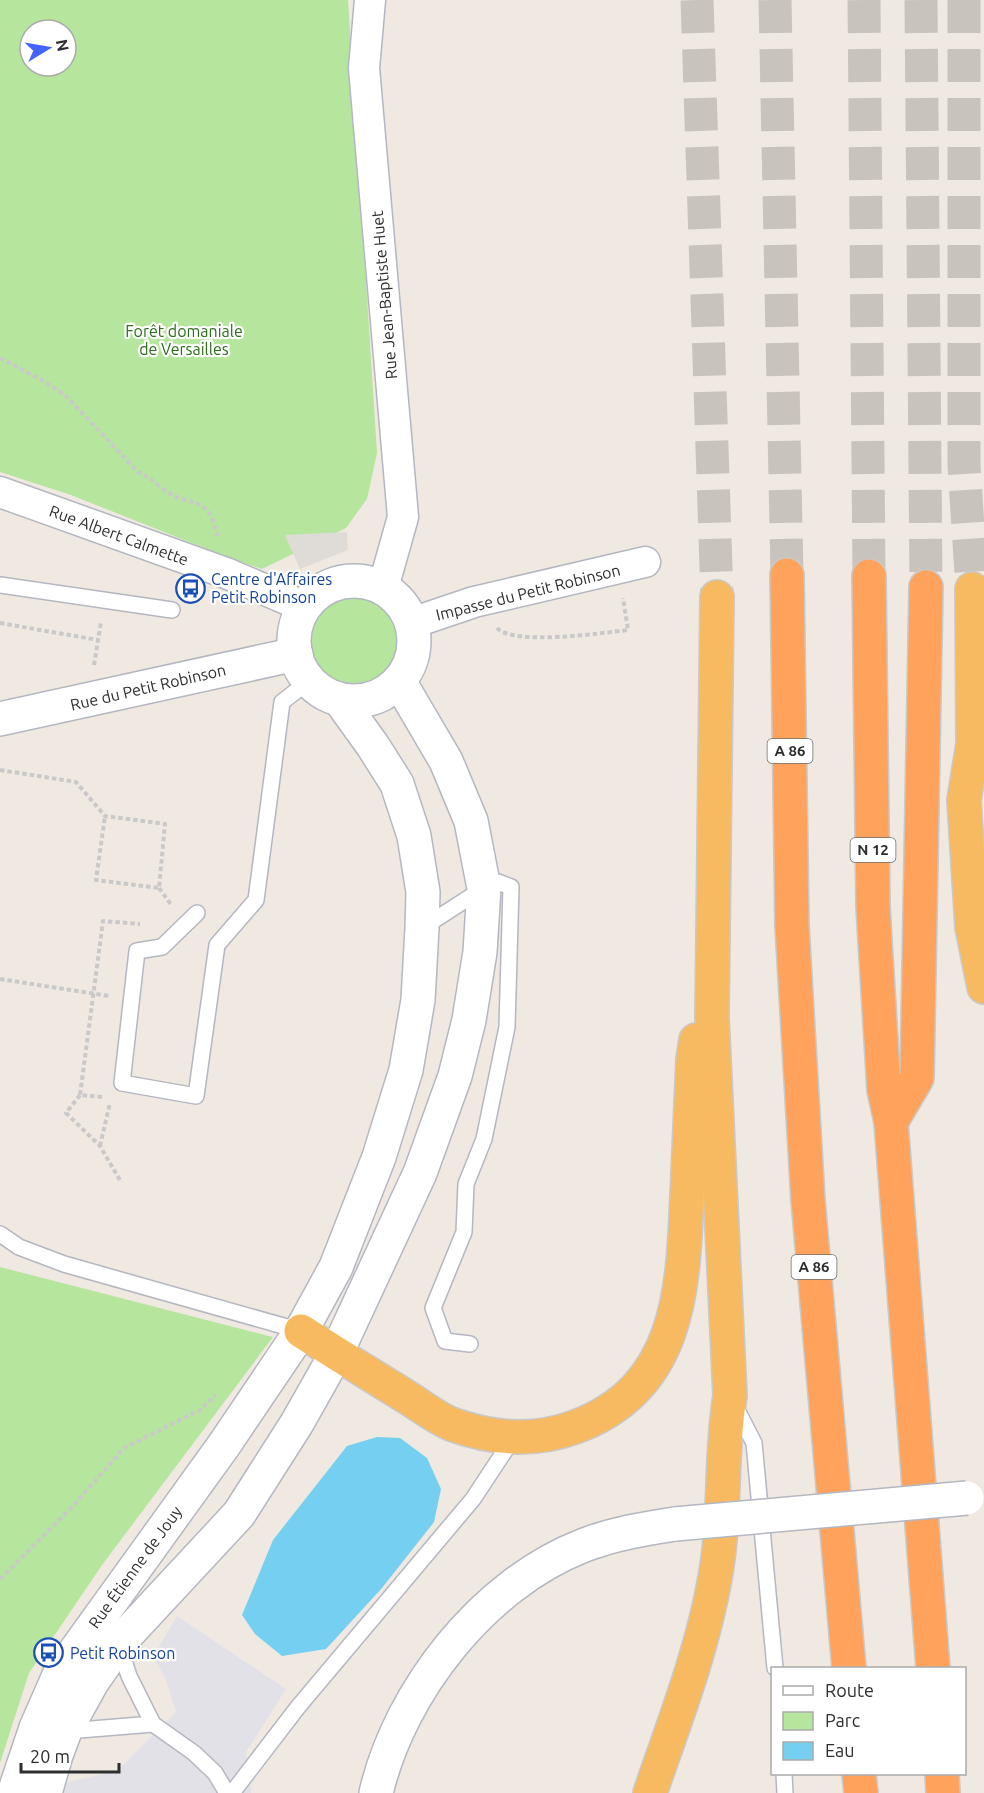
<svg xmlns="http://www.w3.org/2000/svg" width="984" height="1793" viewBox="0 0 984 1793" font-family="Ubuntu,sans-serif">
<rect width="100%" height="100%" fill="#efe9e1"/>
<path fill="#e3e1e8" d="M177,1616L286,1689L246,1752L251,1793H62L63,1783L117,1771L176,1712L165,1677L153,1657Z"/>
<g fill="#b6e59e" fill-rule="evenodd">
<path d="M0,0H348L377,453L367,499L346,528L262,569L232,559L71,495L0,472ZM30,30H66V66H30Z"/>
<circle cx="355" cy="640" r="44"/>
<path d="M0,1267L273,1337L102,1565L29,1673L0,1763Z"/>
</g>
<path fill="#dfdcd8" d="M347,532L348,550L300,569L285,535Z"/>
<path fill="#75cff0" d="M377,1437L400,1438L427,1458L441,1489L434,1522L382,1588L326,1649L282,1656L255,1634L242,1615L273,1540L347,1446Z"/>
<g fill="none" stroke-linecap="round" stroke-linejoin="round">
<g stroke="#c8c4bd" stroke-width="33" stroke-dasharray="33 16" stroke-linecap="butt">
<path d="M697,0L717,597"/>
<path d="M964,0V465L972,589"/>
</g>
<g stroke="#c8c4bd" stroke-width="33" stroke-dasharray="33 16" stroke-linecap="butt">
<path d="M775,0L787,575"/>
<path d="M864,0L869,576"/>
<path d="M921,0L926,587"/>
</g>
<defs>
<g id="service">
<path d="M0,585L172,610"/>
<path d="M197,913L162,947L137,951L122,1083L196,1096L217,945L256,900L282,702L309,681"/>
<path d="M422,928L484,888L498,882L511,887L507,1027L484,1139L466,1184L464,1232L433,1308L445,1341L470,1344"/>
<path d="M0,1234L19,1247L64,1264L301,1331"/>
<path d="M734,1404L754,1443L775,1668"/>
<path d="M119,1645L129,1676L153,1724L194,1753L215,1773L227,1793"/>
<path d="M67,1731L153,1724"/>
<path d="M784,1774L785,1793"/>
<path d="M232,1793L298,1707L473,1499L514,1437"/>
</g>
<g id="minor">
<path d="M370,0L364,68L403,517L383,588"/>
<path d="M0,492L226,573L305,607"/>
<path d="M412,623L474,602L645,562"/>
</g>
<g id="secondary">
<circle cx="354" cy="641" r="60"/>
<path d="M0,719L296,654"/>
<path d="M14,1793L36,1728L61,1671L224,1445L301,1331L336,1267L379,1157L406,1070L418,1000L422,928L423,892L414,836L397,784L373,746L340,700"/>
<path d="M45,1793L56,1755L65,1731L92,1682L119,1643L239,1514L297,1423L336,1354L420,1173L455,1076L469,1020L480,952L484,888L471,821L446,761L399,681"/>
<path d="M376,1793C400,1691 483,1585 582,1546C612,1534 643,1529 675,1524"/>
</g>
<g id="trunk">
<path d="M972,589L973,744L964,800L972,927L984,987"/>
<path d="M301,1331C335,1353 370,1374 405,1396C420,1405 435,1417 451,1424C492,1439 535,1442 575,1427C680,1388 683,1291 687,1195C689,1150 691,1105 693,1059L696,1040"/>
<path d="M650,1793C674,1723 702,1652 715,1578C726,1518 720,1456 730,1396L712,1017L717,597"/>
</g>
<g id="motorway">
<path d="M787,575L792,926L808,1200L849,1668"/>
<path d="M869,576L873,907L884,1090L891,1122L933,1668"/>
<path d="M891,1122L917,1078L926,587"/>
<path d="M859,1774L861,1793"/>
<path d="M942,1774L943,1793"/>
</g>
</defs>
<use href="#service" stroke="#b4b7c1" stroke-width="18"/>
<use href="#minor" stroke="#b4b7c1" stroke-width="33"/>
<use href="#secondary" stroke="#b4b7c1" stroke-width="36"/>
<use href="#trunk" stroke="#c9c9c9" stroke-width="36"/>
<use href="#motorway" stroke="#c9c9c9" stroke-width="36"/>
<g stroke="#c9c9c9" stroke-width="4" stroke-dasharray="4.5 3" stroke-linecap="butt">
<path d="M0,358L40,379L65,395L138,472C150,477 156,484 166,491C192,509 209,493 217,536"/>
<path d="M0,623L98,640"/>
<path d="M497,628C513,646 602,633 628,630L623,598"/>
<path d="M94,665L101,622"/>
<path d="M0,770L76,782L105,816L165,824L159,888L96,880L105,816"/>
<path d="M159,888L172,906"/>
<path d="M0,979L109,996"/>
<path d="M80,1095L66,1113L100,1146L121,1182"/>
<path d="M102,1097L80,1095L103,921L140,924"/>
<path d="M100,1146L110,1103"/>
<path d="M0,1579L73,1506L124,1448L200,1410L216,1395"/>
</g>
<use href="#service" stroke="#fff" stroke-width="15"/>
<use href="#minor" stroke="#fff" stroke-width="30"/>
<use href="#secondary" stroke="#fff" stroke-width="33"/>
<use href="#trunk" stroke="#f8ba60" stroke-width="33"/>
<use href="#motorway" stroke="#ffa35c" stroke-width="33"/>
<defs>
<path id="secondary-bridge" d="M675,1524L967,1498"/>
</defs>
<use href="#secondary-bridge" stroke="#b4b7c1" stroke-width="36" stroke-linecap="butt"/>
<use href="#secondary-bridge" stroke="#fff" stroke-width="33"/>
</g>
<defs>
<symbol id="bus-ring" viewBox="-11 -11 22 22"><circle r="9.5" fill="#fff" stroke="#1a4fb4" stroke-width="1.5"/><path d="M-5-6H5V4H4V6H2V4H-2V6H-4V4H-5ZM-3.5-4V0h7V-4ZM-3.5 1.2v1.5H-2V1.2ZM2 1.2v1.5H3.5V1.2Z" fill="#1a4fb4"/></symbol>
</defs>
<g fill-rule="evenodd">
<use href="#bus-ring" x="174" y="572" width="33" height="33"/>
<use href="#bus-ring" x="32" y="1636" width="33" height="33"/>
</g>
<g text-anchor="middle" stroke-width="4.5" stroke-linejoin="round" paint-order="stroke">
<g fill="#fff" stroke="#6d6d6d" stroke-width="1.5">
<rect x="767.5" y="739" width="45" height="24" rx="4.5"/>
<rect x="850.5" y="838" width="45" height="24" rx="4.5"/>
<rect x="791.5" y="1255" width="45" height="24" rx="4.5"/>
</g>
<g font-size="15" font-weight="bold" fill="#2e2e2e">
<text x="790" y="756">A 86</text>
<text x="873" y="855">N 12</text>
<text x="814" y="1272">A 86</text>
</g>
<g font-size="16" fill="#2e2e2e" stroke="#fff">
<text transform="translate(384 295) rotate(-95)" y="6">Rue Jean-Baptiste Huet</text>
<text transform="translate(119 535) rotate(20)" y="6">Rue Albert Calmette</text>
<text transform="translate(528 592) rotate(-14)" y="6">Impasse du Petit Robinson</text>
<text transform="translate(148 687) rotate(-13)" y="6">Rue du Petit Robinson</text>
<text transform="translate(135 1567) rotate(-54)" y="6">Rue Étienne de Jouy</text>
</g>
<g font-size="16" fill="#2c6e1b" stroke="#fff">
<text x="184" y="337">Forêt domaniale<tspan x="184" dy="18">de Versailles</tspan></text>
</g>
<g font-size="16" fill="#164399" stroke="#fff" text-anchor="start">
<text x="211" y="585">Centre d'Affaires<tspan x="211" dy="18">Petit Robinson</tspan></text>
<text x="70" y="1659">Petit Robinson</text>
</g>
</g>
<rect x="771" y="1667" width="195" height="108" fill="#ffffff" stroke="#ababab" stroke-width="1.5"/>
<rect x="783" y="1686" width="30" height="9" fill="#ffffff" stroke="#ababab" stroke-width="1.5"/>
<text x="825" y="1697" font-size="18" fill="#2e2e2e">Route</text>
<rect x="783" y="1712" width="30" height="18" fill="#b6e59e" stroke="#ababab" stroke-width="1.5"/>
<text x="825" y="1727" font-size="18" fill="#2e2e2e">Parc</text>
<rect x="783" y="1742" width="30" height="18" fill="#75cff0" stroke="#ababab" stroke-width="1.5"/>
<text x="825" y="1757" font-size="18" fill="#2e2e2e">Eau</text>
<g transform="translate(48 48) rotate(79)"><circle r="28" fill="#ffffff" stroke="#ababab" stroke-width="1.5"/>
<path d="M0-4.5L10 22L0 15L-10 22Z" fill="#4264fb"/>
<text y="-9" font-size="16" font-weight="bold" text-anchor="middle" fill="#2e2e2e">N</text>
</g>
<path d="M21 1763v9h98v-9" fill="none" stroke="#2e2e2e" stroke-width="3"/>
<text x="30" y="1763" font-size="18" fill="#2e2e2e" stroke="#ffffff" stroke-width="4.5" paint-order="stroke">20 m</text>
</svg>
